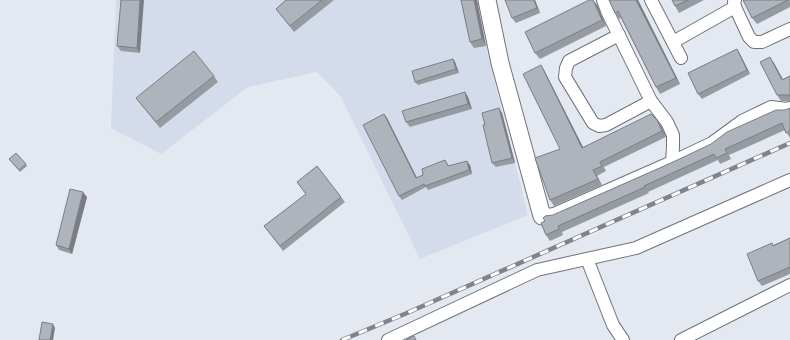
<svg xmlns="http://www.w3.org/2000/svg" width="790" height="340" viewBox="0 0 790 340" font-family="'Work Sans',sans-serif">
<rect width="100%" height="100%" fill="#e4e8f1"/>
<path fill="#d4dcec" d="M116,0H478L488,55L528,215L420,259L341,97L317,72L248,87L161,154L111,128Z"/>
<g fill="none" stroke-linecap="round" stroke-linejoin="round">
<defs>
<g id="street">
<path d="M603,0L607,11L651,101L667,122L673,135V147L672,162"/>
<path d="M651,0L681,58"/>
<path d="M735,0L734,2L735,7L749,37L754,42H762L790,29"/>
<path d="M619,35L569,61L566,68L565,77L593,123L599,126L606,125L651,101"/>
<path d="M673,42L735,7"/>
<path d="M542,216L554,214L672,162L712,143L742,121L771,107L787,109L790,108"/>
<path d="M587,259L613,325L623,340"/>
<path d="M388,340L537,270L636,248L790,180"/>
<path d="M681,340L790,285"/>
</g>
<path id="secondary" d="M487,0L500,63L542,216"/>
</defs>
<use href="#street" stroke="#6f737b" stroke-width="14"/>
<use href="#secondary" stroke="#6f737b" stroke-width="19"/>
<use href="#street" stroke="#fff" stroke-width="12"/>
<use href="#secondary" stroke="#fff" stroke-width="17"/>
<defs>
<path id="rail" d="M342,340L407,313L790,143"/>
</defs>
<use href="#rail" stroke="#808389" stroke-width="4.5"/>
<use href="#rail" stroke="#fff" stroke-width="3" stroke-dasharray="9" stroke-linecap="butt"/>
</g>
<g fill="#969ba2">
<path d="M121,0L140,53L121,51L117,46Z"/>
<path d="M286,0H334L294,32L276,9Z"/>
<path d="M461,0L486,46L474,48L470,42Z"/>
<path d="M535,0L540,13L516,23L512,18Z"/>
<path d="M609,0H638L680,84L660,94L656,87L621,18L619,19L615,13Z"/>
<path d="M672,0H704L679,13L675,6Z"/>
<path d="M743,0H790V7L757,24L752,18Z"/>
<path d="M597,5L606,26L540,59L535,53Z"/>
<path d="M737,49L740,54L750,74L702,99L698,94Z"/>
<path d="M453,59L455,62L459,73L418,85L415,82Z"/>
<path d="M774,63L783,79L790,76V101H781L777,95Z"/>
<path d="M541,65L544,70L583,147L661,126L666,137L604,167L606,171L597,176L602,185L554,206L550,200L560,149Z"/>
<path d="M214,76L218,82L160,128L136,98Z"/>
<path d="M465,92L468,97L472,109L410,127L406,122Z"/>
<path d="M790,108V138L785,130L729,155L731,159L720,164L718,160L648,192L649,193L562,232L563,235L550,241L546,235L545,221L553,215L671,163Z"/>
<path d="M502,113L515,163L496,167L492,163L485,125Z"/>
<path d="M384,114L387,118L417,178L423,175L445,160L449,166L470,165L472,174L428,190L426,187L402,200L399,196Z"/>
<path d="M9,159L26,164L27,166L20,172Z"/>
<path d="M297,182L341,197L345,202L283,251L264,226L306,194Z"/>
<path d="M87,197L72,254L59,250L56,245Z"/>
<path d="M790,238V274L762,286L758,281L772,243L773,245Z"/>
</g>
<g fill="#7a7e84">
<path d="M140,0H144L140,53L137,48Z"/>
<path d="M474,0H477L486,46L482,39Z"/>
<path d="M534,0H535L540,13L537,8Z"/>
<path d="M593,0L597,5L606,26L602,20Z"/>
<path d="M636,0H638L680,84L676,78Z"/>
<path d="M737,49L740,54L750,74L747,70Z"/>
<path d="M770,57L774,63L786,86L782,80Z"/>
<path d="M453,59L455,62L459,73L456,69Z"/>
<path d="M541,65L544,70L586,153L582,148Z"/>
<path d="M465,92L468,97L472,109L468,104Z"/>
<path d="M499,108L502,113L515,163L512,158Z"/>
<path d="M384,114L387,118L419,182L416,178Z"/>
<path d="M657,120L661,126L666,137L662,131Z"/>
<path d="M467,161L470,165L472,174L469,170Z"/>
<path d="M593,170L597,176L602,185L598,179Z"/>
<path d="M83,192L87,197L72,254L69,249Z"/>
<path d="M53,324L55,328L53,340H50Z"/>
</g>
<g fill="#afb4bc" stroke="#7a7e84">
<path d="M121,0H140L137,48L117,46Z"/>
<path d="M286,0H322L290,26L276,9Z"/>
<path d="M461,0H474L482,39L470,42Z"/>
<path d="M505,0H534L537,8L512,18Z"/>
<path d="M589,0H593L602,20L535,53L525,32Z"/>
<path d="M609,0H636L676,78L656,87L618,11L615,13Z"/>
<path d="M672,0H688L675,6Z"/>
<path d="M743,0H788L752,18Z"/>
<path d="M737,49L747,70L698,94L688,73Z"/>
<path d="M194,51L214,76L156,122L136,98Z"/>
<path d="M770,57L782,80L790,76V96L787,95H777L760,62Z"/>
<path d="M453,59L456,69L415,82L412,71Z"/>
<path d="M541,65L582,148L651,114L657,120L662,131L600,162L602,166L593,170L598,179L550,200L535,158L560,149L523,74Z"/>
<path d="M465,92L468,104L406,122L402,111Z"/>
<path d="M499,108L512,158L492,163L483,125H485L482,113Z"/>
<path d="M790,108V131L786,133L782,123L725,149L727,153L716,158L714,154L644,186L645,187L558,226L559,229L546,235L541,223L545,221L543,218L545,216L553,215L671,163L711,144L727,132L776,110H785Z"/>
<path d="M384,114L416,178L423,175L422,169L445,160L448,166L467,161L469,170L425,186L424,184L399,196L363,125Z"/>
<path d="M16,153L26,164L19,170L9,159Z"/>
<path d="M317,166L341,197L280,246L264,226L306,194L297,182Z"/>
<path d="M70,189L83,192L69,249L56,245Z"/>
<path d="M790,238V267L758,281L747,254L772,243L773,246Z"/>
<path d="M42,322L53,324L50,340H39Z"/>
<path d="M414,336L416,340H406Z"/>
</g>
</svg>
